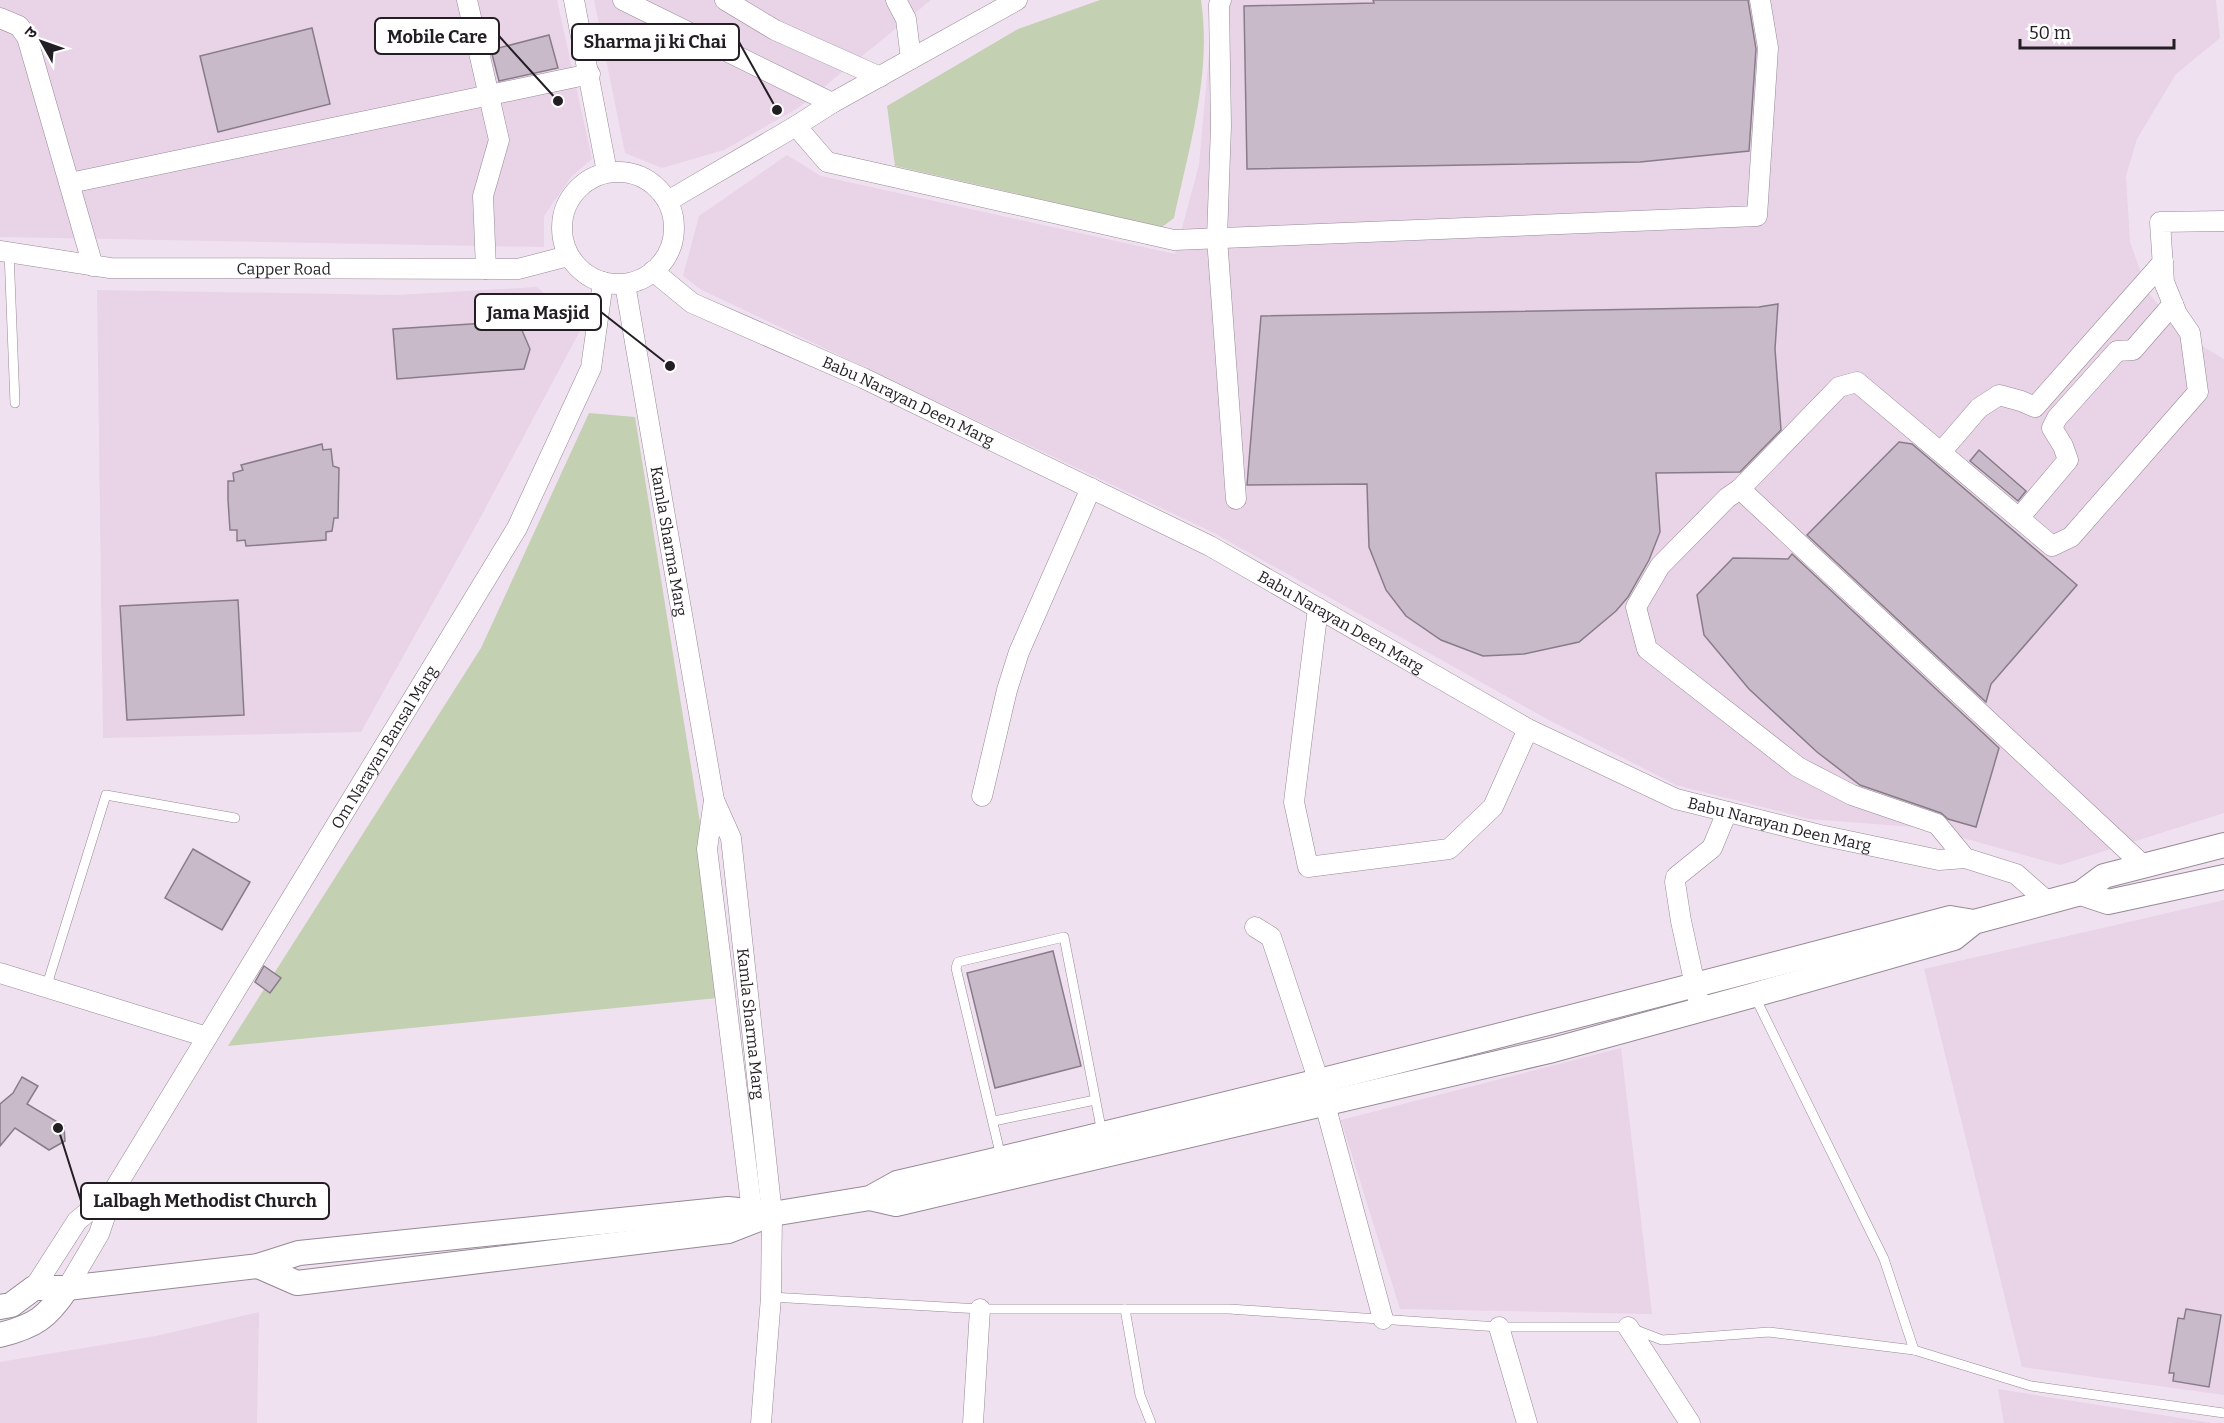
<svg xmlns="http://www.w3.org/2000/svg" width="2224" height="1423" viewBox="0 0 2224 1423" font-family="Bitter,'Noto Sans Devanagari',serif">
<rect width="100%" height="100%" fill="#f0e1f0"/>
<g fill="#e8d3e7">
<path d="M0,0H557L592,159L571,177L544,216V247L0,237Z"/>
<path d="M594,0H931L798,108L724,150L662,168L625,153Z"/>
<path d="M1214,0H2216L2220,38L2176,74L2137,139L2126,176L2130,242L2148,292L2182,334L2224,359V813L2060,865L1927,828L1809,819L1676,785L1547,719L1214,533L702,290L683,276L699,216L787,155L821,176L1175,254L1199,165Z"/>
<path d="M537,287L582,327L478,522L361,732L103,738L97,290L397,295Z"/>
<path d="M2224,900V1395L2022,1367L1924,969Z"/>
<path d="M1621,1048L1652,1314L1400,1309L1341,1120Z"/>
<path d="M259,1312L257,1423H0V1362L156,1336Z"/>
<path d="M1998,1389L2212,1423H2004Z"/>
</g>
<g fill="#c3d0b2">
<path d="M1100,0H1201C1212,73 1189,148 1174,218L1162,227L895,166L887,106L1018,29Z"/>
<path d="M589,413L635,417L728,997L228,1046L481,648Z"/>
</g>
<g fill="#c8bac8" stroke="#897c89" stroke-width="1.5">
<path d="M1373,0H1748L1756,49L1749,151L1640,162L1247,169L1244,6L1374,3Z"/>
<path d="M312,28L330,104L218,132L200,56Z"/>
<path d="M549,35L558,68L499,81L491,50Z"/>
<path d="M1778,304L1775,349L1781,430L1740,472L1656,473L1660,532L1649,560L1628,597L1616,611L1579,642L1524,654L1483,656L1441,640L1406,616L1386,590L1369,547L1367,484L1247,485L1261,316L1759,307Z"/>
<path d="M518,321L530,349L524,369L397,379L393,329Z"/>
<path d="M1899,442L1912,444L2077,585L1991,684L1986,702L1807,535Z"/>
<path d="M322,444L323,450L331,449L333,466L339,468L338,518H334L332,531L326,532V540L246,546L245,540L237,541V530H230L228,500V481H234L233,473L243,470L241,465Z"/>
<path d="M1979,450L2026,491L2018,501L1970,461Z"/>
<path d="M1792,554L1999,748L1976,827L1948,819L1941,813L1860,785L1817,752L1749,689L1704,635L1697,595L1733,558L1788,559Z"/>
<path d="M238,600L244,715L127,720L120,606Z"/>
<path d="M193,849L250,882L222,930L165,898Z"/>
<path d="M1053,951L1081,1066L995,1088L967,973Z"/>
<path d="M264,966L281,978L270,993L255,982Z"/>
<path d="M22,1077L38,1086L27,1104L64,1126L65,1141L49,1150L15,1128L0,1146V1104L13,1093Z"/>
<path d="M2186,1309L2221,1315L2209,1387L2173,1381L2174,1373H2169L2178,1318L2184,1319Z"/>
</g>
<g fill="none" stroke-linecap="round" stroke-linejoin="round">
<defs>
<g id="service">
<path d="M9,252L15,403"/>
<path d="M46,988L106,795L235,818"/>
<path d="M1755,997L1884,1259L1914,1350"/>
<path d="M994,1121L1095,1100"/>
<path d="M1001,1157L956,968L958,962L1064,937L1102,1133"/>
<path d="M771,1297L980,1309H1229L1499,1327H1628L1662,1340L1769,1332L1914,1350L2031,1386L2224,1413"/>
<path d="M1125,1309L1140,1395L1151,1423"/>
</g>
<g id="minor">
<path d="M467,0L499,140L483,196L486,269"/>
<path d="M574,0L607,172"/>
<path d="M623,0L832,103"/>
<path d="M725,0L775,30L880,77"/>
<path d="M896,0L906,19L911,59"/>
<path d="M1221,0L1219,5L1221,126L1217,238L1236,499"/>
<path d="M0,18L19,26L27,37L93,266"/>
<path d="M796,126L827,162L1174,240L1757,216L1768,48L1760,0"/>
<circle cx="618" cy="228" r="56"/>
<path d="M70,183L590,74"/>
<path d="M668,201L796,126L832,103L1017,0"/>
<path id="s1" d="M0,251L110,268L518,269L568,256"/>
<path id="s2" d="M653,271L692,303L863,378L1210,546L1528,729L1676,799L1820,835L1939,860L1965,858L2016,874L2049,903"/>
<path id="s3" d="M625,284L714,800L731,838L772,1214L771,1297L761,1423"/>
<path d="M1942,451L1979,408L1999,395L2021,401L2035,407L2163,262"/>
<path d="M1740,489L1727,498L1660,566L1636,607L1647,649L1798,767L1852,795L1937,824L1965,858"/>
<path d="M2020,517L2068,460L2063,446L2052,428L2057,418L2117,351L2133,350L2173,304"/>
<path d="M1318,608L1294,802L1308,867L1449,849L1493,807L1528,729"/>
<path d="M982,796L1007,690L1019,652L1091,488"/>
<path d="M714,800L707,849L752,1211"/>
<path d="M2144,866L1740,489L1839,387L1857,382L2052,546L2071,537L2198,392L2190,333L2177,314L2164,282L2160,222L2224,221"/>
<path d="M1255,927L1271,937L1319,1082L1383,1319"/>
<path d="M0,973L207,1037"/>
<path d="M1698,999L1681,921L1675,882L1676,877L1712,848L1727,812"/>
<path d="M34,1288L77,1221L113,1191"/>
<path id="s4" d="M67,1288L99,1234L114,1190L517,528L591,368L603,282"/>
<path d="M1499,1327L1527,1423"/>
<path d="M1628,1327L1690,1423"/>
<path d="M973,1423L980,1309"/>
</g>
<g id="tertiary">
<path d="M2081,893L2108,902L2224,877"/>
<path d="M870,1198L896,1204L1553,1050L1754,995L1954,938L1974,922L2081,893L2104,876L2224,845"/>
<path d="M258,1266L297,1283L728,1231L772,1214L870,1198L897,1183C1250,1101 1600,1011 1950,918L1974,922"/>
<path d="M0,1307L11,1305L34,1288H67L258,1266L299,1253L728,1209L769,1213"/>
<path d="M0,1335C35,1326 47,1318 67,1288"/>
</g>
</defs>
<use href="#service" stroke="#978997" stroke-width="10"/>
<use href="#minor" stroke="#978997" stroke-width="21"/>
<use href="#tertiary" stroke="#978997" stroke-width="26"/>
<use href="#service" stroke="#fff" stroke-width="9"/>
<use href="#minor" stroke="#fff" stroke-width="20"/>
<use href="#tertiary" stroke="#fff" stroke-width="24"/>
</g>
<g text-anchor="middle" stroke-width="4.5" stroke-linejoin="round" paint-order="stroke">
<g font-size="16" fill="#231e23" stroke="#fff">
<text dy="6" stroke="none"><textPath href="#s1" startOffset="285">Capper Road</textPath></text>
<text dy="6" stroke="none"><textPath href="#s2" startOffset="288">Babu Narayan Deen Marg</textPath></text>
<text dy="6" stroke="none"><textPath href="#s3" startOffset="261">Kamla Sharma Marg</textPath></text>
<text dy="6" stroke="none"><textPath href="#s2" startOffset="774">Babu Narayan Deen Marg</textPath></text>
<text dy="6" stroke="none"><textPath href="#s4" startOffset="628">Om Narayan Bansal Marg</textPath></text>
<text dy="6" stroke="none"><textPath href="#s2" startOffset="1260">Babu Narayan Deen Marg</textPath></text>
<text dy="6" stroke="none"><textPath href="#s3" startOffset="752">Kamla Sharma Marg</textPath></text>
</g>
</g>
<path fill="none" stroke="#231e23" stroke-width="2" d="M558 101L499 36M777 110L739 42M670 366L601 312M58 1128L81 1201"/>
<g fill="#231e23" stroke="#fff" stroke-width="2">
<circle cx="558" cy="101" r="6"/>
<circle cx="777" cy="110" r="6"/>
<circle cx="670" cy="366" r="6"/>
<circle cx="58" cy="1128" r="6"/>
</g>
<g fill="#fff" stroke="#231e23" stroke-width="2">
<rect x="375" y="18" width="124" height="36" rx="6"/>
<rect x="572" y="24" width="167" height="36" rx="6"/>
<rect x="475" y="294" width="126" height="36" rx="6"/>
<rect x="81" y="1183" width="248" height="36" rx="6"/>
</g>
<g font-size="18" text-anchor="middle" font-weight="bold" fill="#231e23">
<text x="437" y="43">Mobile Care</text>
<text x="655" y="48">Sharma ji ki Chai</text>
<text x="538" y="319">Jama Masjid</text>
<text x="205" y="1207">Lalbagh Methodist Church</text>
</g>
<g transform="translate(42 42) rotate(310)" stroke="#ffffff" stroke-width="4.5" paint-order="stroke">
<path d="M0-4.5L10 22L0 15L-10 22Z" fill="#231e23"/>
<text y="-9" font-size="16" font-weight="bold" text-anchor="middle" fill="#231e23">उ</text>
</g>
<path d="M2020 39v9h154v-9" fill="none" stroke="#231e23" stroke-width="3"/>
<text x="2029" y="39" font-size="18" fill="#231e23" stroke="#ffffff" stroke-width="4.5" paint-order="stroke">50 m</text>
</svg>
